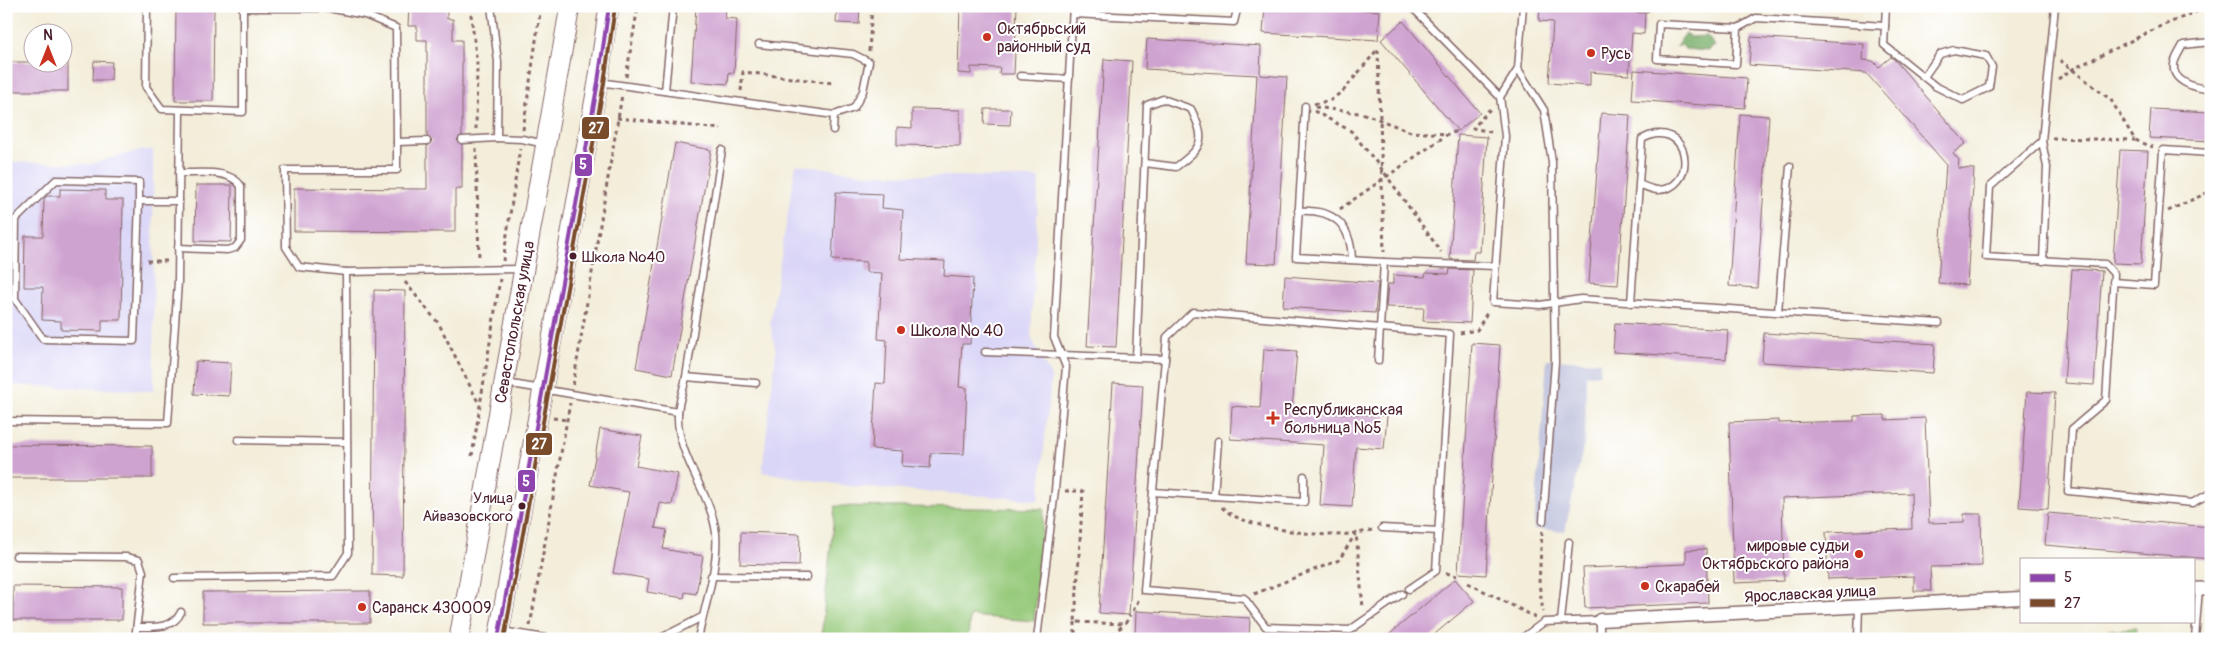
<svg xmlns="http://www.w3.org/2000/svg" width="2217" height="645" viewBox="0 0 2217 645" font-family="Pangolin,sans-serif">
<rect width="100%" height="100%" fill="#fff"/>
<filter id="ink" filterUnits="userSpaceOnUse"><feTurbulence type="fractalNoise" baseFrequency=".02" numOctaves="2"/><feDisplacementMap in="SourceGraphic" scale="10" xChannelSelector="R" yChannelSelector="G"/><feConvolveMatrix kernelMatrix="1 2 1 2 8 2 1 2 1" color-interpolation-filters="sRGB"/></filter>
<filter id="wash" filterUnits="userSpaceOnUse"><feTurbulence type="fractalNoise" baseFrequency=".0096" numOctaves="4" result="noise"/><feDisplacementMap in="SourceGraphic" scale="20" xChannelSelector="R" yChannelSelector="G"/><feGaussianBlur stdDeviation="1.12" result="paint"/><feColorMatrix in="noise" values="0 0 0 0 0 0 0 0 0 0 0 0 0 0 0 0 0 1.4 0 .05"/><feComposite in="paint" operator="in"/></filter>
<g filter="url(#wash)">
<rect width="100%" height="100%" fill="#f3edd9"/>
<g fill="#dad6f7">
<path d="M141,150H153L154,391L6,385V173H9V162L90,164Z"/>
<path d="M796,164L866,174L1039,178L1031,337L1051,377L1039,500L848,486L762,472L776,352L770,323Z"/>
</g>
<path fill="#c0c2dd" d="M1547,359L1600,362V374L1586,375L1585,439L1565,531L1534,529Z"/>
<g fill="#97ca7b" stroke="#707453">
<path d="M835,506L1044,509L1034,621L970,616L968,639H821Z"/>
<path d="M2136,628L2135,639H2002Z"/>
</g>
<path fill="#79ae6b" stroke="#62664b" d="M1686,33L1690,37L1707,36L1715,46L1707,51L1685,49L1681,44L1676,46Z"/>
<g id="blocks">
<g fill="#cfa3d0">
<path d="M176,6H214L213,101H175Z"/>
<path d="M409,6H447V19H453V40H462V135L457,140L462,145V189H455V232L294,231V188L427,189V146L432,141L427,136V40H417V26H408Z"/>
<path d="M696,6H726L725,18L737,19L734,73L729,72L728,84L691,81Z"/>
<path d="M837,6H860L859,24L836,23Z"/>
<path d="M960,6H1017L1014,74H999L1000,68L971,67V74L958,73Z"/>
<path d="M1265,6H1312L1380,11L1378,40L1263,33Z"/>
<path d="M1540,6L1645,13L1644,34L1632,33L1629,75L1590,72V86L1549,83L1553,22L1539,21Z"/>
<path d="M1403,21L1480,113L1458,131L1381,40Z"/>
<path d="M1751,37L1864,44L1863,60L1873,61L1879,67L1891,57L1894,59L1966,143L1953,153L1959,160L1958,168L1974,169L1967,285L1938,283L1946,164L1866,73L1749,65Z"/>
<path d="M1147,39L1261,46L1260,75L1287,77L1276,264L1246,263L1257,75L1145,69Z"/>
<path d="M1104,59L1132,61L1116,347L1087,346Z"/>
<path d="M94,61L112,62L111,80H93Z"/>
<rect x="6" y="62" width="62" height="29"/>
<path d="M1634,70L1747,78L1745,108L1632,100Z"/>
<path d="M912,109L960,110V146L897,145V127L912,128Z"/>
<path d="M985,109H1011L1010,125L984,124Z"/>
<path d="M2151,109L2211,112V141L2149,138Z"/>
<path d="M1601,113L1630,115L1618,285L1589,283Z"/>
<path d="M1740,114L1769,116L1757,288L1729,286Z"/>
<path d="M1458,135L1487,137L1480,252H1474L1473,260L1450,259Z"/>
<path d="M675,143L711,150L672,375L636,368Z"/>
<path d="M2120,150L2148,151L2141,264L2113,263Z"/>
<path d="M196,185H232L231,242L195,241Z"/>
<path d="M60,189L105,190V200H123L121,320H102V331L61,330V321L42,320L43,287H24L25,236H43L44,199L47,196H60Z"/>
<path d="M836,192L883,194L882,208L903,210L900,259L945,261L944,276L973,278L970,344H962L959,387L967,388L964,454L931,453L930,468L902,466L903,451L872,449L876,383L885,384L887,340L878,339L882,273L866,272V262L832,260Z"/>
<path d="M1450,269L1473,270L1470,323L1423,321L1424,308L1386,307L1388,284H1393V275L1425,277L1426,273L1449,274Z"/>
<path d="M2072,269L2102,271L2094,385L2064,383Z"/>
<path d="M1285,276L1378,283L1375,313L1283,307Z"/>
<path d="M374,290L405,291L403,576L372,575Z"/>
<path d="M1615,323L1728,330L1726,359L1613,352Z"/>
<path d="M1764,333L1935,344L1933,373L1762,362Z"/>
<path d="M1472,343L1500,345L1486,575L1458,573Z"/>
<path d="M1264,349L1297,351L1292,410L1387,416L1384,449L1356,447L1352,507L1320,505L1324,445L1230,439L1232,406L1260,408Z"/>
<path d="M196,361L231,363L229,396L194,394Z"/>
<path d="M1113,383L1143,385L1129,615L1099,613Z"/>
<path d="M2027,392L2055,393L2048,509L2019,507Z"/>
<path d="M1885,415V420L1925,418L1929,523L1964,522V514H1981L1982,566L1930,567L1931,591H1914V576L1828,579L1826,532L1912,529L1911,493L1782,498L1784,581L1734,583L1729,422L1779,420V423L1854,421V416Z"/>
<path d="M600,429L642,436L636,466L678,474L672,505L660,503L655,528L667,530L663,549L703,556L696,594L685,592L684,598L647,592L649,579L613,573L629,492L590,485Z"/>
<path d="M6,445L152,446V478H6Z"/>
<path d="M2048,513L2211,527V559L2045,545Z"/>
<path d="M741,532L800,534L799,566L740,564Z"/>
<path d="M1706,549L1708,603L1585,608L1583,568L1686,564V550Z"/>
<path d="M1455,579L1474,601L1429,639H1384Z"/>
<path d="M13,586L122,587V620H13Z"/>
<path d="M370,591V623H203V592Z"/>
<path d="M1136,611L1250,618L1249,639L1135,638Z"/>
</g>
</g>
</g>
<g filter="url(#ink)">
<use href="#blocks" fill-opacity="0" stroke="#856768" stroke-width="1"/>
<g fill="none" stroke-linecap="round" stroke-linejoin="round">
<defs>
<g id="lane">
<path d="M147,6L146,87L162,109L243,112V8H328L365,15L396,28L397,142L427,141"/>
<path d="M1411,6L1500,97L1505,136L1493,302L1540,305L1581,299L1939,323"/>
<path d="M1624,6L1646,8"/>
<path d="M1073,14L1234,22L1238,6"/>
<path d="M1885,26L1886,6"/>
<path d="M1738,28L1736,64L1657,59L1659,24L1738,28L1756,18L1885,26L1884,45L1935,86L1963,100L1989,87L1992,67L1986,56L1954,50L1940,54L1924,77"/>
<path d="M2211,42L2183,45C2180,51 2175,58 2174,64C2171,82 2197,89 2211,89"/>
<path d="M1518,69L1544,110L1552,162L1555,362L1543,521"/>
<path d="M1020,76L1069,79"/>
<path d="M599,82L834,115L854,108L863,91L869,62L853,54L759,44"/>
<path d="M665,91L673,6"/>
<path d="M1500,97L1518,69L1523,6"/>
<path d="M1305,106L1296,257L1384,262"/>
<path d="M833,130L834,115"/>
<path d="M497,138L522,139L545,144"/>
<path d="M462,140L497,138L498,62L491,6"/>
<path d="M2042,141L1990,187L1986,257L2105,264L2114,274L2106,400L2072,429L2068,491L2192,503L2211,493"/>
<path d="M397,142V170H285L286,247L299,267L346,272L523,269"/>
<path d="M139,201L134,341L43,339L15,299L16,219L56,180L139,182V201H179"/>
<path d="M1298,211C1334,209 1351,224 1352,260"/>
<path d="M178,248L227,250L235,248L241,240V186C229,168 199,174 179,173"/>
<path d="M2043,261L2047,167L2042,141L2055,6"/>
<path d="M2113,282L2154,285L2163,150L2211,153"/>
<path d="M1631,303L1642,139C1647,137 1652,134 1657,134C1692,131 1695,189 1658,190C1652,190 1644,186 1639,184"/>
<path d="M1778,312L1790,166"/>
<path d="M985,352L1165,359"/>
<path d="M1136,357L1147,105L1163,99L1191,109C1206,140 1204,146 1176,167L1145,163"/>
<path d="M1378,361L1384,262L1496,266"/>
<path d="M686,377L756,383"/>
<path d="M506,383L678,412"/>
<path d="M6,421L168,423L178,282L180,110"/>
<path d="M238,440L347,442"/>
<path d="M1153,492L1304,502V476"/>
<path d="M1214,496L1218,441"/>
<path d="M1382,528L1439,531"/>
<path d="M16,556L126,557L139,560L143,572L135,639"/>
<path d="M711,576L807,577"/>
<path d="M174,578L333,576L348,553L346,272"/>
<path d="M1402,594L1350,630L1266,627L1244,598L1144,590L1167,337L1193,312L1450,334L1436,571L1409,589"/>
<path d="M1561,621L1569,542"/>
<path d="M137,627C152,627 174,629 181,612"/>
<path d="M501,631L552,639"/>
<path d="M659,639L702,617"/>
<path d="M698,639C704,608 719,565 716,533C711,492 676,456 678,414C678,402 684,389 686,377L722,150"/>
<path d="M1037,639L1055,490L1066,367L1054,337L1073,6"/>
<path d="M1521,639L1544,622L1600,620V639"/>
<path d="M1858,639L1859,606"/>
<path d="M2195,639L2199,588"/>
</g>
<g id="street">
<path d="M2193,589L2211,588"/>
<path d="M1600,620L2021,598"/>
</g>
<g id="secondary">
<path d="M459,639L570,6"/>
<path d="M498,639L598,82L609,6"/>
</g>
</defs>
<use href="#lane" stroke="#856768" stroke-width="9"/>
<use href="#street" stroke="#856768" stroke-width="15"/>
<use href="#secondary" stroke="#856768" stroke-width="21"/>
<g stroke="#856768" stroke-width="3" stroke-dasharray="4 4" stroke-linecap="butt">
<path d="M470,6L477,64L476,129"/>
<path d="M1378,50L1384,252"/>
<path d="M869,51L872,6"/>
<path d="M2060,60L2111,100L2135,140L2153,147"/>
<path d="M626,77L638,6"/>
<path d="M2058,79L2071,70L2159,27L2211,6"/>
<path d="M741,91L743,72L833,83"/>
<path d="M1314,104L1331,100L1344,90L1377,50"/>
<path d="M1315,107L1365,114L1411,132L1447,134"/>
<path d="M1490,109L1473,128L1495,133"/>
<path d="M1314,111L1351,131L1381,168L1441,252"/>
<path d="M617,118L721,129"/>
<path d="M523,130L541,6"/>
<path d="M2052,138L2135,140"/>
<path d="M476,148L479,259"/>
<path d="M1340,209L1448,134L1458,131"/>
<path d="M2168,211L2211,191"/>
<path d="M147,261H169"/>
<path d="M503,261L520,148"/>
<path d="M405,282L439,324L479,404"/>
<path d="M1460,333L1477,330L1488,311"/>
<path d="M573,385L622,95"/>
<path d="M553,418L567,420"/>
<path d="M472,456L500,279"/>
<path d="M1065,491H1083L1075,622L1125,624L1130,615"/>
<path d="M1222,507C1236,526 1310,535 1333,535C1346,535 1359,533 1372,530"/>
<path d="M1542,531L1539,583L1543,612"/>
<path d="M1446,573L1457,576"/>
<path d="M1468,583L1535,617"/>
<path d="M1254,594L1339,560L1356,533L1363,608"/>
<path d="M1133,611L1139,599"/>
<path d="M1075,622V639"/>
<path d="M530,626L570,403"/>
<path d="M1106,639L1125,624"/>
</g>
<use href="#lane" stroke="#fff" stroke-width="6"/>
<use href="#street" stroke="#fff" stroke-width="12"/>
<use href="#secondary" stroke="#fff" stroke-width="19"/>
<defs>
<path id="bus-1" d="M498,639L598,82L609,6"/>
<path id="bus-2" d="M504,639L604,83L615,7"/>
</defs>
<use href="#bus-1" stroke="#fff" stroke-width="8"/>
<use href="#bus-2" stroke="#fff" stroke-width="8"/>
<use href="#bus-1" stroke="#8e44ad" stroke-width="4"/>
<use href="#bus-2" stroke="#7a4b2a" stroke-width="4"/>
</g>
</g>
<g fill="#c8321e" stroke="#fff" stroke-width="2">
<circle cx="987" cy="37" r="5"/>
<circle cx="1591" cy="53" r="5"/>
<circle cx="901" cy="330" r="5"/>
<path d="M1270.5 410.5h5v5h5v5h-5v5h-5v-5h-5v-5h5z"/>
<circle cx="1859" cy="554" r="5"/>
<circle cx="1645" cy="586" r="5"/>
<circle cx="362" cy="607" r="5"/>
</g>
<g fill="#4a1f2b" stroke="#fff" stroke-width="2">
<circle cx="573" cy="256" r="4.5"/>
<circle cx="522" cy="506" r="4.5"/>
</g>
<g text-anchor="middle" stroke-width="4" stroke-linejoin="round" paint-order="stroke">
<g font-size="15" fill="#4a1f2b" stroke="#fff" text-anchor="start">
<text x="582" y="262">Школа №40</text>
<text x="513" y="503" text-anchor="end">Улица<tspan x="513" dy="18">Айвазовского</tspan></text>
</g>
<g font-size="16" fill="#4a1f2b" stroke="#fff" text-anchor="start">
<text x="997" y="34">Октябрьский<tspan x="997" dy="18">районный суд</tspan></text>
<text x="1601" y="59">Русь</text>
<text x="911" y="336">Школа № 40</text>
<text x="1284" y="415">Республиканская<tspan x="1284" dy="18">больница №5</tspan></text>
<text x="1849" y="551" text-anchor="end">мировые судьи<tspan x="1849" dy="18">Октябрьского района</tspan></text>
<text x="1655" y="592">Скарабей</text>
<text x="372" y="613">Саранск 430009</text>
</g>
<g font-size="16" fill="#4a1f2b" stroke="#fff">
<text transform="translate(514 322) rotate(-80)" y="6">Севастопольская улица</text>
<text transform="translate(1810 593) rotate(-3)" y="6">Ярославская улица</text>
</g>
</g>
<g stroke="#fff" stroke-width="2">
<rect x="581" y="116" width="29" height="24" rx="5" fill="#7a4b2a"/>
<rect x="574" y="153" width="19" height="24" rx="5" fill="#8e44ad"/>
<rect x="525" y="432" width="28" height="24" rx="5" fill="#7a4b2a"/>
<rect x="517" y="469" width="19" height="24" rx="5" fill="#8e44ad"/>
</g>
<g font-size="14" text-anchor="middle" font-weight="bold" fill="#fff">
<text x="596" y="133">27</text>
<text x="583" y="169">5</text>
<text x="539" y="449">27</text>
<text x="526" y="486">5</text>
</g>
<rect width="2217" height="645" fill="none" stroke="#fff" stroke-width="25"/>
<rect x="2020" y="558" width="175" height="65" fill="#ffffff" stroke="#b7a5aa"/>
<rect x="2030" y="574" width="25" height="8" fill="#8e44ad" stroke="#b7a5aa"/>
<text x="2064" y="582" font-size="15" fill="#4a1f2b">5</text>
<rect x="2030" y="599" width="25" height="8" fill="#7a4b2a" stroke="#b7a5aa"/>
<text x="2064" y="608" font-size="15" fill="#4a1f2b">27</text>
<g transform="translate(48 48)"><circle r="24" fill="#ffffff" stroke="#b7a5aa"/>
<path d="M0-4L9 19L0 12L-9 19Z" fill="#c8321e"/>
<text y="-8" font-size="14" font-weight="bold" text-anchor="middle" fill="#4a1f2b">N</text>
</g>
</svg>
